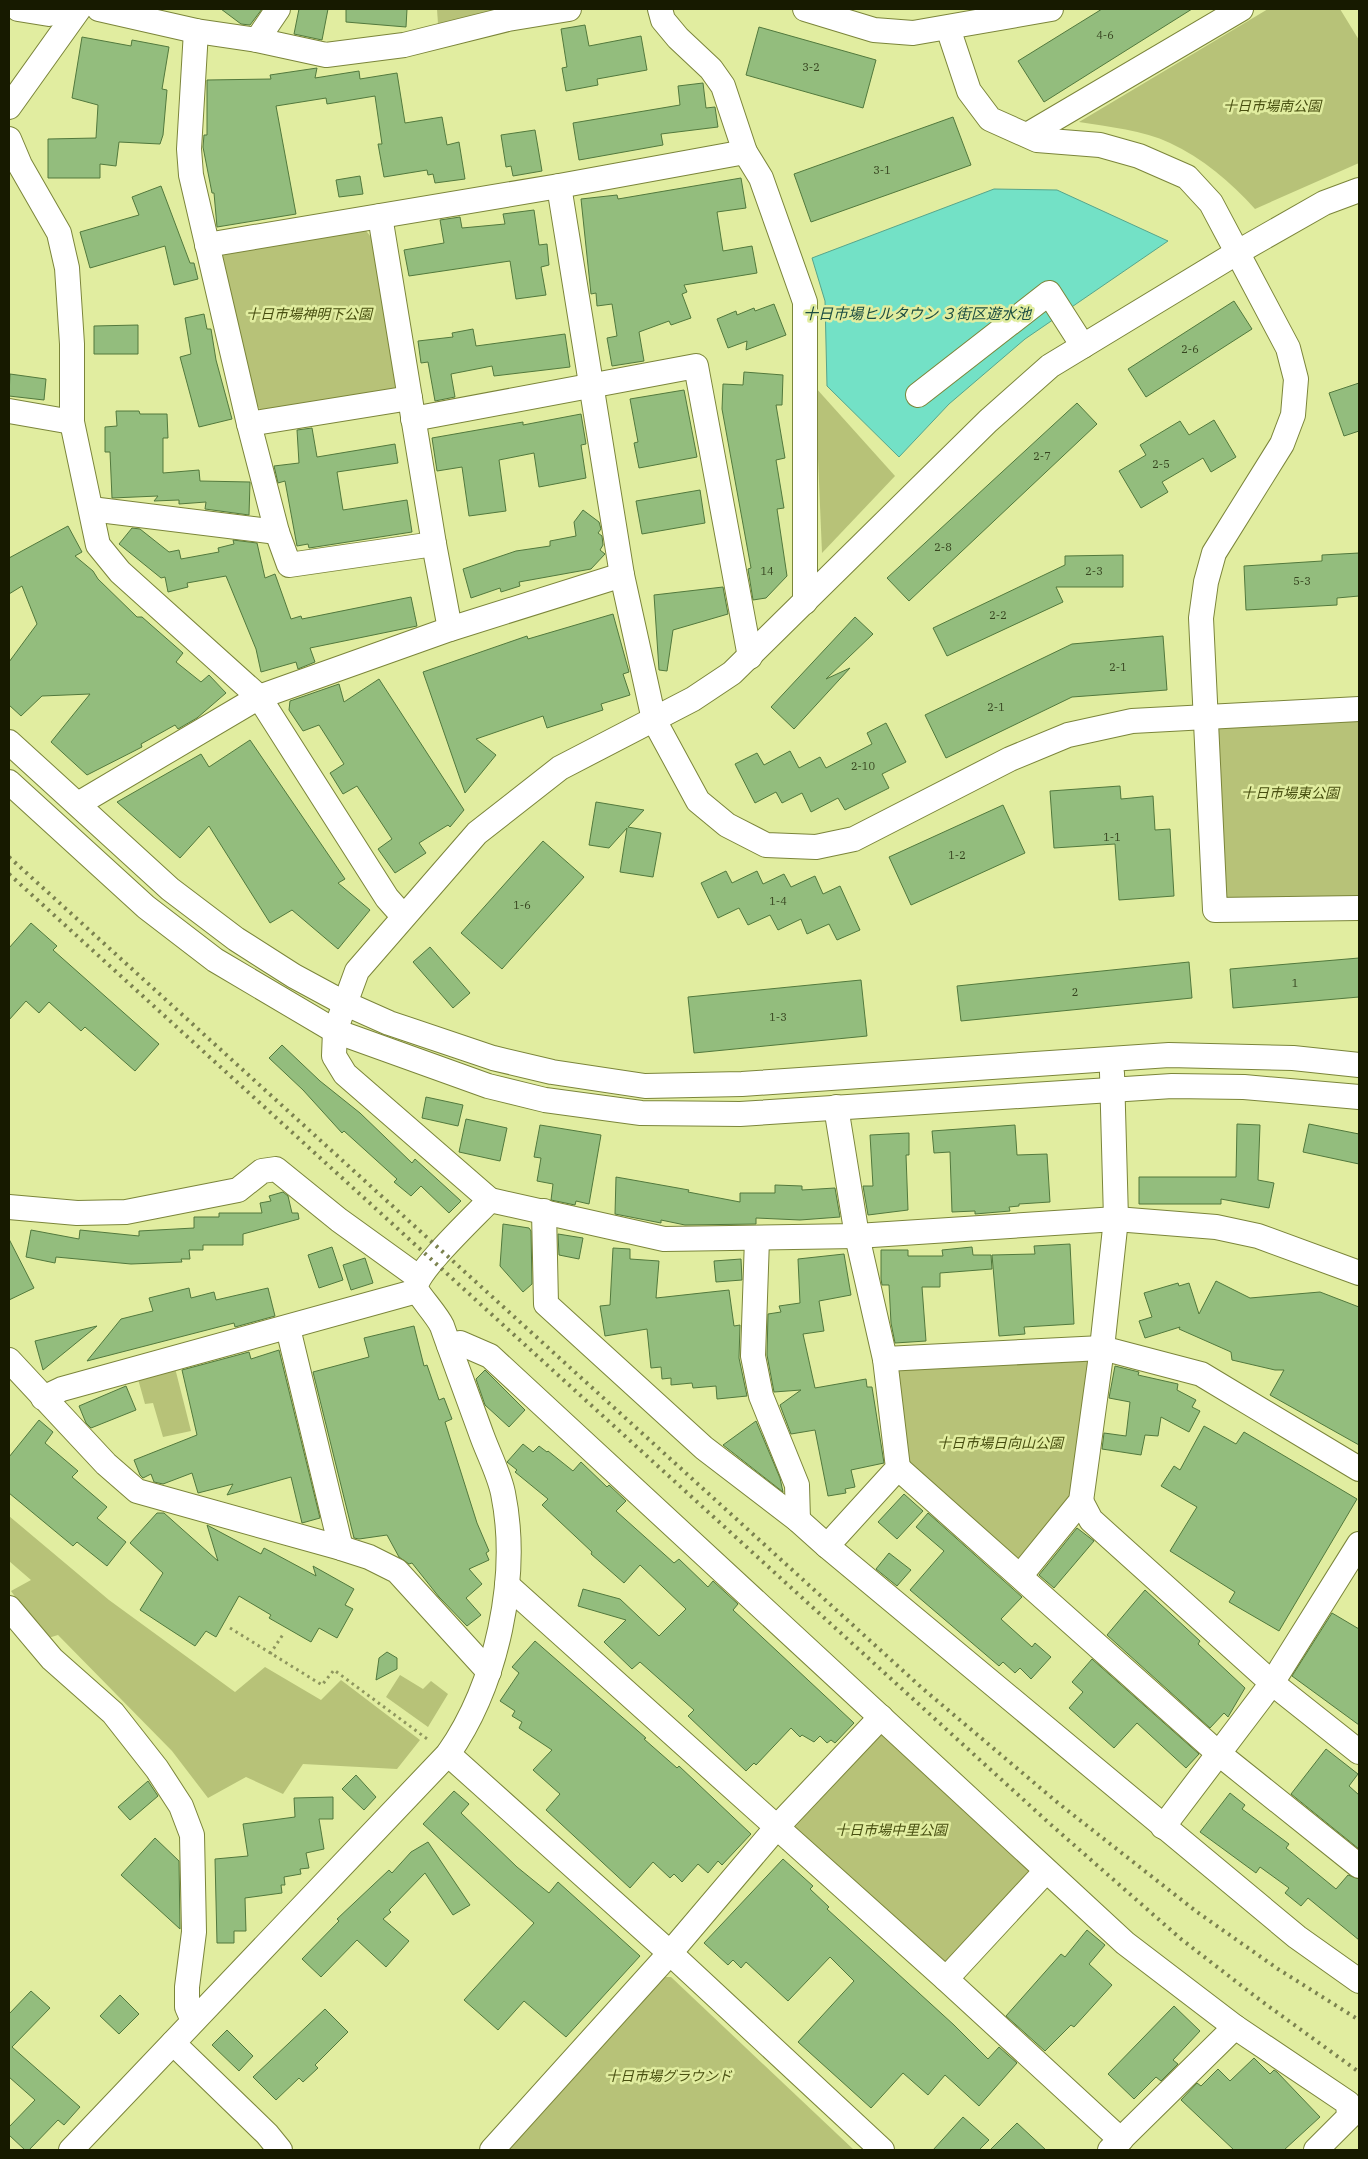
<svg xmlns="http://www.w3.org/2000/svg" width="1368" height="2159" viewBox="0 0 1368 2159" font-family="'IBM Plex Serif','Noto Sans JP',serif">
<rect width="100%" height="100%" fill="#e1eda0"/>
<g fill="#b7c278">
<path d="M437,9H508L438,24Z"/>
<path d="M1268,9H1340L1359,40V163L1255,209C1231,182 1202,158 1170,143C1143,130 1109,127 1079,122Z"/>
<path d="M363,227L371,237L397,384L391,393L264,415L256,404L219,260L224,251Z"/>
<path d="M815,387L895,476L822,553Z"/>
<path d="M1359,721V899L1224,902L1218,726Z"/>
<path d="M1090,1360L1071,1505L1022,1566L905,1464L895,1367Z"/>
<path d="M175,1368L191,1431L163,1437L153,1403L145,1404L138,1379Z"/>
<path d="M9,1516L109,1600L235,1692L265,1667L321,1700L341,1680L420,1740L397,1769L303,1764L283,1794L246,1777L208,1798L172,1751L58,1635L45,1639L11,1591L31,1580L9,1561Z"/>
<path d="M400,1675L423,1689L431,1681L448,1694L428,1727L386,1697Z"/>
<path d="M881,1735L1031,1872L946,1964L795,1827Z"/>
<path d="M660,1977H671L854,2150H503Z"/>
</g>
<path fill="#73e1c6" stroke="#57a58b" d="M994,189L1057,190L1168,241L1025,339L949,404L899,457L827,386L825,301L812,258Z"/>
<g fill="#93bd7d" stroke="#52793d">
<path d="M221,9H262L250,25L241,24Z"/>
<path d="M299,9H328L322,40L294,34Z"/>
<path d="M346,9H407L406,27L346,22Z"/>
<path d="M1102,9H1192L1044,102L1018,61Z"/>
<path d="M585,25L589,46L641,36L647,70L597,79L598,85L566,91L562,68L567,67L561,29Z"/>
<path d="M759,27L876,60L863,108L746,75Z"/>
<path d="M82,37L131,46L132,40L169,47L162,89L167,90L163,135L160,144L119,142L116,166L100,164V178H48V139L96,138L98,105L72,98Z"/>
<path d="M317,68L315,78L359,71L360,79L397,73L405,123L442,117L447,145L459,142L465,179L435,183L433,174L428,175L427,170L384,177L378,144H382L375,96L327,104L326,98L276,106L296,214L217,227L214,193H212L203,147L204,135H207V80L271,79L270,75Z"/>
<path d="M703,83L706,108L715,107L718,127L661,134L663,145L579,160L573,123L680,105L678,86Z"/>
<path d="M953,117L971,165L811,222L794,174Z"/>
<path d="M535,130L542,171L513,176L511,166L506,167L501,135Z"/>
<path d="M360,176L363,194L339,197L336,180Z"/>
<path d="M741,178L746,208L717,212L723,251L752,246L757,273L684,285L687,292L682,294L691,318L671,325L669,321L639,332L644,361L612,366L607,338L617,336L612,304L597,306L596,293L591,294L581,199L617,195L618,199Z"/>
<path d="M161,186L190,263H194L198,279L174,285L165,246L90,268L80,232L139,215L132,197Z"/>
<path d="M534,210L539,245L547,244L549,265L541,267L546,295L516,299L510,261L409,276L404,250L444,243L440,220L460,217L462,228L505,224L503,214Z"/>
<path d="M1234,301L1252,329L1146,397L1128,369Z"/>
<path d="M774,304L786,335L746,350L747,341L728,348L717,319L736,311L737,315L754,308L755,311Z"/>
<path d="M204,314L207,329H211L216,360L232,419L199,427L180,357L191,354L185,318Z"/>
<path d="M138,325V354H94V326Z"/>
<path d="M473,329L476,346L565,334L570,367L494,376L492,366L451,374L455,397L435,401L428,362L421,363L418,341L453,337L452,333Z"/>
<path d="M744,372L783,375L782,405H776L785,458L776,460L784,508L777,509L787,576L766,598L753,600L748,569L751,568L722,409L723,384L743,385Z"/>
<path d="M10,374L46,379L44,400L9,396Z"/>
<path d="M1359,383V431L1344,436L1329,393Z"/>
<path d="M684,390L697,457L639,468L634,443L638,442L630,399Z"/>
<path d="M1077,403L1097,424L909,601L887,578Z"/>
<path d="M116,411H139L140,414H167L168,438H163V473L199,470L200,481L250,482L249,515L205,509L206,502L179,504V500L154,501L158,496L112,498L110,452H105V427L117,426Z"/>
<path d="M581,414L586,444L581,445L586,478L539,487L534,453L499,460L506,511L469,516L462,467L437,471L432,438L523,422V425Z"/>
<path d="M1214,420L1236,457L1211,472L1203,458L1162,482L1168,492L1141,508L1119,471L1146,455L1140,445L1180,421L1189,435Z"/>
<path d="M312,428L317,457L395,444L398,463L337,472L343,510L407,500L412,532L309,548L308,544L297,546L285,481L278,483L274,466L299,463L297,430Z"/>
<path d="M700,490L705,523L642,534L636,501Z"/>
<path d="M583,510L599,522L601,529L598,533L602,536L603,545L600,550L605,554L591,569L519,582L520,586L501,592L500,588L471,598L463,569L516,551L550,546V541L576,536L574,522Z"/>
<path d="M68,526L82,552L75,556L93,571L98,579L137,617H142L183,653L176,662L201,682L209,675L226,693L197,718L178,729L175,725L141,744L142,747L87,775L51,742L90,694L42,696L21,716L9,705V662L37,624L22,586L9,594V558Z"/>
<path d="M132,528L140,529L169,552L179,550L181,559L219,552L218,548L234,544L233,540L257,543L265,578L275,574L291,619L301,616L302,619L411,597L417,626L310,648L315,662L298,669L296,662L261,672L256,649L226,576L187,583L188,587L168,592L165,577L161,578L119,544Z"/>
<path d="M1359,553V596L1337,598V605L1246,610L1244,566L1322,561V555Z"/>
<path d="M1123,555V587H1056L1063,602L947,656L933,628L1065,565V556Z"/>
<path d="M723,587L728,614L673,630L667,671L659,670L654,595Z"/>
<path d="M613,614L629,672L623,674L630,695L601,704L603,710L547,728L543,716L476,739L496,755L465,793L423,672L527,636L528,639Z"/>
<path d="M855,617L873,634L826,679L850,668L794,729L771,707Z"/>
<path d="M1163,636L1167,690L1072,697L946,758L925,715L1072,644Z"/>
<path d="M379,679L464,810L450,827L448,825L419,843L426,853L395,873L378,849L392,839L357,786L343,794L330,773L344,764L319,725L303,731L289,710L290,701L339,684L344,702Z"/>
<path d="M886,723L906,762L882,774L889,788L845,810L838,798L811,812L802,793L782,803L776,792L755,803L735,764L757,753L764,765L790,751L799,768L820,757L826,768L872,744L867,733Z"/>
<path d="M250,740L345,879L338,883L370,910L338,949L292,910L270,923L209,826L180,858L117,802L201,754L209,767Z"/>
<path d="M1120,786L1121,799L1153,796L1155,830L1170,829L1174,896L1119,900L1115,844L1054,848L1050,791Z"/>
<path d="M596,802L644,810L628,827L661,833L653,877L620,872L627,828L609,848L589,845Z"/>
<path d="M1003,805L1025,853L911,905L889,857Z"/>
<path d="M543,841L584,877L502,969L461,933Z"/>
<path d="M726,871L732,883L757,871L763,884L784,874L791,887L815,876L823,894L840,886L860,930L837,940L829,924L807,934L801,919L778,930L770,915L748,925L739,908L718,918L701,883Z"/>
<path d="M31,923L57,946L53,950L159,1044L135,1071L85,1027L81,1031L49,1002L39,1013L26,1001L9,1020V948Z"/>
<path d="M430,947L470,993L453,1008L413,962Z"/>
<path d="M1359,958V997L1233,1008L1230,969Z"/>
<path d="M1189,962L1192,998L961,1021L957,986Z"/>
<path d="M861,980L867,1036L694,1053L688,997Z"/>
<path d="M282,1045L320,1081L360,1113L412,1163L415,1159L461,1201L449,1213L421,1186L411,1196L394,1182L397,1179L344,1131L342,1133L303,1090L269,1058Z"/>
<path d="M426,1097L463,1105L458,1126L422,1118Z"/>
<path d="M466,1119L507,1128L500,1161L459,1152Z"/>
<path d="M1237,1124L1260,1125L1258,1180L1274,1183L1269,1208L1221,1199V1204H1139V1177H1236Z"/>
<path d="M1309,1124L1359,1134V1164L1303,1152Z"/>
<path d="M540,1125L601,1135L589,1204L576,1201L575,1205L551,1200L553,1184L537,1181L541,1158L534,1157Z"/>
<path d="M1015,1125L1017,1155L1047,1154L1050,1202L1019,1204V1206L1009,1207L1010,1211L975,1214V1211L952,1212L950,1152L934,1153L932,1131Z"/>
<path d="M909,1133V1155H906L908,1210L868,1215L863,1186H873L870,1135Z"/>
<path d="M616,1177L689,1190L688,1192L740,1202V1193H775V1185L802,1186V1190L835,1188L840,1217L800,1220L756,1218V1224L685,1225L661,1220V1223L615,1214Z"/>
<path d="M283,1192L288,1196L292,1213H298L299,1219L243,1234V1245H203V1250H189L190,1259H181L182,1262L131,1264L56,1257L55,1263L26,1257L31,1230L79,1239L80,1230L139,1236V1231L194,1228V1217H219V1213H262L260,1203L271,1201L269,1196Z"/>
<path d="M503,1224L529,1228L531,1231L532,1284L523,1292L500,1266Z"/>
<path d="M558,1234L583,1238L579,1259L559,1255Z"/>
<path d="M9,1239L34,1288L9,1300Z"/>
<path d="M1070,1244L1074,1324L1024,1327L1025,1334L999,1336L992,1255L1035,1254L1034,1246Z"/>
<path d="M332,1247L343,1280L319,1288L308,1255Z"/>
<path d="M972,1247L973,1255H991L992,1269L940,1273V1287H922L926,1341L895,1343L891,1323L889,1285H882L881,1279V1250H908V1256H943L942,1250Z"/>
<path d="M613,1248L630,1249V1259L659,1261L656,1298L729,1290L734,1326L740,1325L739,1358L747,1396L717,1399L716,1386L693,1388L692,1383L671,1385V1378L662,1379L661,1367L651,1368L647,1329L605,1336L600,1306L610,1305Z"/>
<path d="M844,1254L851,1295L819,1301L824,1331L803,1334L815,1388L866,1379L867,1387H872L884,1463L851,1470L855,1487L845,1489L846,1493L828,1496L815,1430L791,1434L780,1405L801,1390L774,1392L767,1355L768,1314L781,1312L779,1306L800,1303L798,1259Z"/>
<path d="M365,1258L373,1283L351,1290L343,1265Z"/>
<path d="M741,1259L742,1280L716,1282L714,1261Z"/>
<path d="M1216,1281L1250,1298L1320,1292L1359,1307V1445L1270,1395L1284,1370H1275L1232,1360L1231,1352L1179,1329L1180,1327L1145,1338L1139,1321L1152,1317L1144,1293L1178,1283L1179,1286L1189,1283L1199,1314Z"/>
<path d="M189,1288L191,1298L214,1292L216,1300L268,1288L275,1316L235,1327L234,1323L87,1361L121,1319L153,1311L149,1298Z"/>
<path d="M97,1326L43,1370L35,1341Z"/>
<path d="M414,1326L424,1366L427,1365L439,1400L444,1398L452,1419L445,1422L477,1523L489,1551L486,1553L489,1560L469,1569L482,1584L466,1598L481,1615L467,1626L439,1597L412,1563L409,1564L399,1557L387,1535L359,1539L354,1538L313,1372L369,1357L364,1338Z"/>
<path d="M279,1350L320,1518L302,1523L291,1477L227,1495L233,1484L198,1493L192,1473L163,1484L154,1482L151,1474L143,1478L140,1475L134,1460L197,1435L182,1370L249,1352L251,1359Z"/>
<path d="M1115,1366L1139,1372L1138,1375L1178,1384L1177,1390L1196,1400L1192,1407L1200,1411L1189,1432L1161,1417L1158,1436L1145,1435L1141,1455L1102,1449L1104,1433L1126,1436L1130,1402L1109,1398Z"/>
<path d="M485,1370L525,1410L509,1427L485,1405L476,1379Z"/>
<path d="M126,1386L136,1410L91,1428L86,1423L79,1406Z"/>
<path d="M39,1420L53,1432L45,1443L78,1471L72,1477L107,1507L97,1518L126,1542L107,1566L77,1542L73,1546L9,1493V1457Z"/>
<path d="M756,1421L780,1478L783,1492L723,1445Z"/>
<path d="M1204,1426L1236,1444L1244,1432L1357,1499L1279,1631L1229,1602L1235,1592L1170,1551L1197,1507L1161,1486L1174,1466L1180,1470Z"/>
<path d="M523,1444L533,1452L539,1446L547,1452L548,1451L573,1471L581,1462L607,1487L609,1485L626,1501L616,1511L674,1563L679,1559L708,1587L713,1581L738,1604L733,1610L854,1723L835,1743L831,1740L827,1743L820,1736L814,1742L802,1735L800,1737L791,1728L756,1765L754,1763L746,1771L688,1716L694,1710L640,1662L632,1669L604,1642L626,1620L578,1606L583,1589L620,1599L659,1636L686,1609L640,1565L624,1583L591,1554L592,1552L542,1505L548,1499L515,1472L517,1470L507,1462Z"/>
<path d="M904,1494L923,1511L897,1539L878,1522Z"/>
<path d="M157,1513H164L218,1561L207,1525L261,1554L264,1548L316,1576L313,1566L354,1589L345,1605L353,1609L337,1638L319,1628L311,1642L269,1618L271,1615L239,1596L216,1637L206,1631L195,1646L140,1610L163,1573L130,1543Z"/>
<path d="M928,1513L1022,1597L1001,1619L1032,1647L1035,1643L1051,1657L1031,1679L1020,1668L1015,1673L1003,1662L999,1666L910,1590L944,1551L916,1527Z"/>
<path d="M1077,1528L1094,1541L1054,1588L1039,1575Z"/>
<path d="M889,1553L911,1570L897,1586L876,1569Z"/>
<path d="M1145,1590L1200,1641L1198,1644L1245,1688L1228,1717L1224,1713L1210,1728L1107,1635Z"/>
<path d="M1332,1613L1359,1629V1725L1292,1676Z"/>
<path d="M535,1641L646,1738L644,1739L677,1768L679,1766L751,1834L722,1865L718,1861L708,1873L698,1864L682,1882L674,1874L670,1878L653,1862L630,1888L546,1810L560,1794L533,1770L552,1750L519,1728L522,1722L512,1716L515,1711L500,1701L519,1673L512,1667Z"/>
<path d="M387,1652L397,1658V1669L376,1680L379,1658Z"/>
<path d="M1092,1659L1199,1754L1186,1768L1137,1723L1114,1748L1069,1708L1083,1692L1072,1682Z"/>
<path d="M1326,1749L1358,1774L1349,1786L1359,1795V1849L1291,1794Z"/>
<path d="M356,1775L376,1797L364,1810L342,1789Z"/>
<path d="M148,1781L158,1796L130,1820L118,1807Z"/>
<path d="M454,1791L469,1804L461,1813L517,1867L549,1893L558,1882L640,1956L566,2037L524,2001L498,2030L464,2000L534,1923L423,1824Z"/>
<path d="M1230,1793L1245,1805L1242,1809L1289,1844L1286,1848L1336,1889L1348,1875L1359,1879V1940L1308,1898L1301,1906L1285,1893L1289,1888L1260,1867L1256,1873L1200,1832Z"/>
<path d="M333,1797V1819H319L324,1849L306,1853L309,1868L300,1869L301,1874L284,1877L285,1885H281L282,1893L245,1898L246,1931H234V1943H217L215,1859L248,1856L243,1824L295,1817L294,1798Z"/>
<path d="M155,1838L179,1861L180,1929L121,1875Z"/>
<path d="M428,1842L470,1905L453,1915L425,1873L389,1910L391,1912L383,1919L409,1941L386,1967L357,1940L321,1977L302,1959L339,1921L337,1919L389,1870L392,1873L411,1852Z"/>
<path d="M783,1859L813,1886L810,1889L829,1907L827,1909L954,2025L988,2059L999,2047L1017,2063L979,2106L945,2075L928,2095L903,2073L871,2108L798,2042L854,1981L830,1957L788,2001L746,1962L741,1968L733,1960L728,1965L704,1943Z"/>
<path d="M1087,1930L1105,1945L1089,1964L1112,1985L1074,2027L1071,2025L1045,2051L1006,2016L1061,1954L1065,1957Z"/>
<path d="M31,1991L50,2008L12,2047L80,2107L64,2125L58,2120L29,2150H25L9,2135V2127L35,2100L9,2077V2014Z"/>
<path d="M120,1995L139,2014L119,2034L100,2016Z"/>
<path d="M1174,2006L1200,2031L1173,2060L1178,2064L1161,2081L1156,2077L1134,2099L1108,2074Z"/>
<path d="M325,2009L348,2032L315,2065L318,2068L303,2082L299,2078L276,2100L253,2077Z"/>
<path d="M227,2030L253,2056L239,2071L212,2045Z"/>
<path d="M1254,2058L1270,2074L1274,2070L1277,2072L1320,2117L1284,2150H1234L1181,2100L1197,2083L1201,2086L1218,2069L1230,2081Z"/>
<path d="M963,2117L989,2140L979,2150H933Z"/>
<path d="M1017,2123L1046,2150H990Z"/>
</g>
<g fill="none" stroke-linecap="round" stroke-linejoin="round">
<defs>
<g id="minor">
<path d="M18,9L49,14L68,9"/>
<path d="M99,9L196,31L257,40L326,55L404,45L508,19L569,9"/>
<path d="M660,9L663,20L678,38L711,69L723,86L745,152L761,178L805,302V602"/>
<path d="M805,9L874,30L913,33L1051,9"/>
<path d="M948,28L969,91L990,119L1037,140L1100,145L1139,156L1187,177L1211,203L1288,348L1296,379L1293,415L1282,444L1214,553L1206,582L1201,618L1215,910L1359,908"/>
<path d="M196,31L189,149L191,175L249,424L277,532L289,565L434,544"/>
<path d="M257,40L278,9"/>
<path d="M9,107L79,9"/>
<path d="M1027,135L1241,9"/>
<path d="M9,139L20,165L59,233L67,268L72,344V422L98,545L120,572L259,697L387,898L403,916"/>
<path d="M559,186L622,575L654,720L698,801L727,825L766,845L816,847L854,839L1010,759L1068,735L1132,721L1359,709"/>
<path d="M380,216L434,544L450,629"/>
<path d="M207,245L559,186L745,152"/>
<path d="M918,395L1049,293L1083,346"/>
<path d="M9,411L72,422"/>
<path d="M413,419L696,366L750,657"/>
<path d="M249,424L410,398"/>
<path d="M91,509L277,532"/>
<path d="M9,742L170,889L236,939L294,976L344,1003L389,1023L493,1058L552,1072L645,1086L742,1084L1169,1055L1293,1058L1359,1065"/>
<path d="M9,782L146,907L215,960L335,1031L488,1086L545,1100L641,1113L740,1114L1172,1086L1244,1087L1359,1097"/>
<path d="M78,804L259,697L450,629L622,575"/>
<path d="M836,1107L857,1236L885,1359L898,1468L827,1546L1297,1937L1359,1981"/>
<path d="M490,1200L664,1239L857,1236L1116,1219L1216,1227L1258,1236L1359,1273"/>
<path d="M9,1207L77,1213L126,1212L238,1190L262,1171L276,1169L339,1220L418,1277"/>
<path d="M544,1211L546,1304L704,1448L798,1520L827,1546"/>
<path d="M757,1239L753,1356L761,1396L797,1485L798,1520"/>
<path d="M288,1328L341,1548"/>
<path d="M449,1345L460,1343L490,1356L1125,1943L1235,2027L1348,2103L1349,2117L1316,2150"/>
<path d="M885,1359L1102,1348L1201,1374L1359,1469"/>
<path d="M9,1360L106,1464L137,1491L341,1548L369,1557L397,1571L489,1672"/>
<path d="M43,1398L62,1389L417,1291"/>
<path d="M898,1468L1218,1753L1359,1866"/>
<path d="M1081,1501L1091,1520L1272,1683L1359,1752"/>
<path d="M1021,1575L1081,1501L1102,1348L1116,1219L1112,1073"/>
<path d="M507,1585L946,1979L1121,2140"/>
<path d="M9,1608L52,1659L113,1713L157,1769L181,1806L192,1835L194,1932L187,1987V2007L193,2021"/>
<path d="M448,1754L670,1953L882,2150"/>
<path d="M1163,1827L1272,1683L1359,1544"/>
<path d="M946,1979L1046,1871"/>
<path d="M173,2043L267,2134L280,2150"/>
<path d="M71,2150L448,1754C497,1684 520,1577 503,1493C499,1474 489,1455 482,1436C469,1400 455,1363 442,1326C437,1315 418,1295 416,1288C414,1273 477,1214 490,1200L345,1074L334,1056L335,1031L357,971L477,833L560,768L693,699L732,673L988,421L1050,366L1238,252L1324,203L1359,190"/>
<path d="M492,2150L670,1953L777,1827L881,1717"/>
<path d="M1110,2150L1235,2027"/>
</g>
</defs>
<use href="#minor" stroke="#7b853a" stroke-width="26"/>
<g stroke="#8e965e" stroke-width="3" stroke-dasharray="2.5 4" stroke-linecap="butt">
<path d="M230,1628L322,1685L334,1670L430,1741"/>
<path d="M270,1654L284,1633"/>
</g>
<use href="#minor" stroke="#fff" stroke-width="24"/>
<g stroke="#7b824f" stroke-width="4" stroke-dasharray="2.5 5" stroke-linecap="butt">
<path d="M9,857L922,1688L1058,1803L1197,1912L1278,1969L1359,2020"/>
<path d="M9,874L1049,1823L1181,1939L1260,2000L1359,2072"/>
</g>
</g>
<g text-anchor="middle" stroke-width="5" stroke-linejoin="round" paint-order="stroke">
<g font-size="11" fill="#36431f">
<text x="1105" y="39">4-6</text>
<text x="811" y="71">3-2</text>
<text x="882" y="174">3-1</text>
<text x="1190" y="353">2-6</text>
<text x="1042" y="460">2-7</text>
<text x="1161" y="468">2-5</text>
<text x="943" y="551">2-8</text>
<text x="767" y="575">14</text>
<text x="1094" y="575">2-3</text>
<text x="1302" y="585">5-3</text>
<text x="998" y="619">2-2</text>
<text x="1118" y="671">2-1</text>
<text x="996" y="711">2-1</text>
<text x="863" y="770">2-10</text>
<text x="1112" y="841">1-1</text>
<text x="957" y="859">1-2</text>
<text x="778" y="905">1-4</text>
<text x="522" y="909">1-6</text>
<text x="1295" y="987">1</text>
<text x="1075" y="996">2</text>
<text x="778" y="1021">1-3</text>
</g>
<g font-size="14" font-style="italic" fill="#484f10" stroke="#e1eda0">
<text x="1272" y="111">十日市場南公園</text>
<text x="309" y="319">十日市場神明下公園</text>
<text x="1290" y="798">十日市場東公園</text>
<text x="1000" y="1448">十日市場日向山公園</text>
<text x="891" y="1835">十日市場中里公園</text>
<text x="669" y="2081">十日市場グラウンド</text>
</g>
<g font-size="15" font-style="italic" fill="#1d4d42" stroke="#e1eda0">
<text x="917" y="319">十日市場ヒルタウン ３街区遊水池</text>
</g>
</g>
<rect width="1368" height="2159" fill="none" stroke="#171a00" stroke-width="20"/>
</svg>
